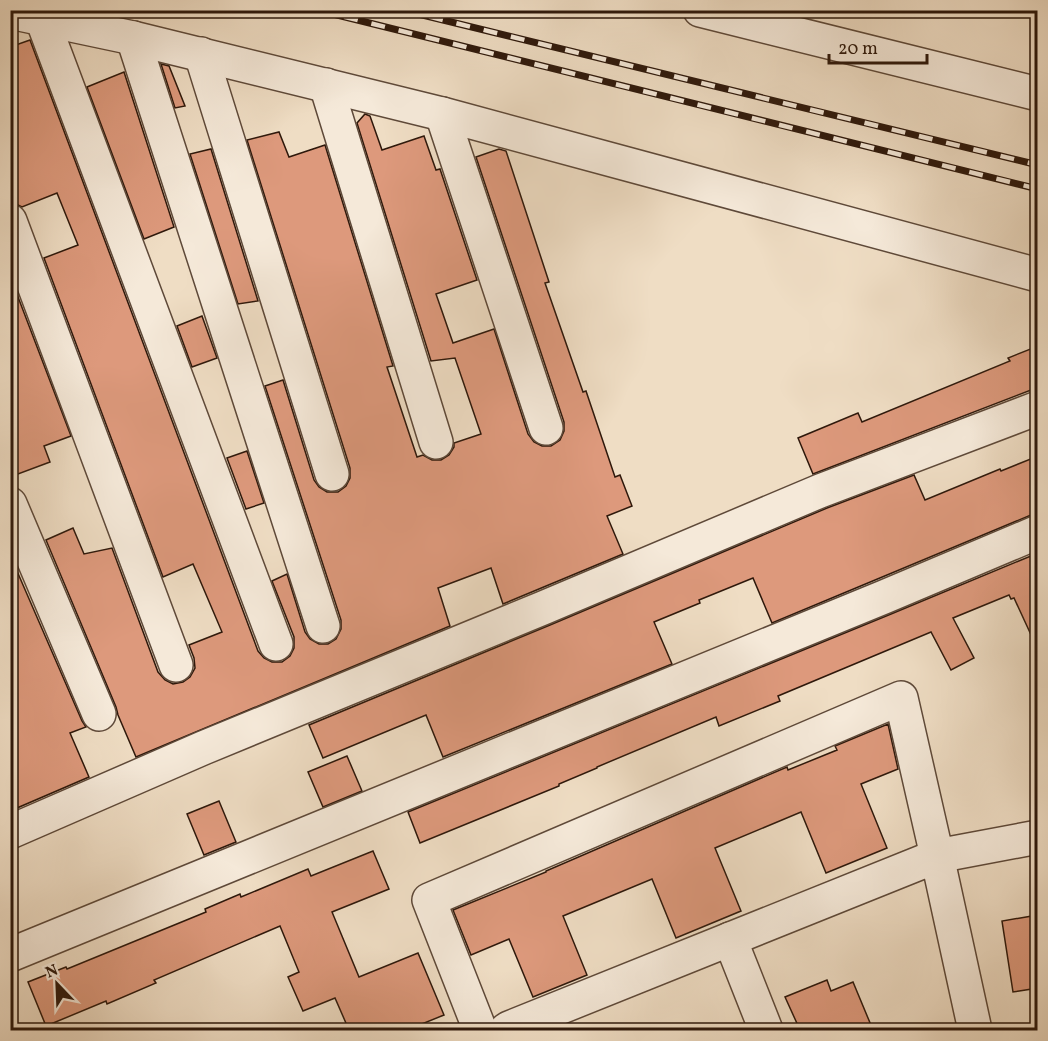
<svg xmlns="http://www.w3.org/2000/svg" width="1048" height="1041" viewBox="0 0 1048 1041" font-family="Vollkorn,serif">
<rect width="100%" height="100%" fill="#efddc4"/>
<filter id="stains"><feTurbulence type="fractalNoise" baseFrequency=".00333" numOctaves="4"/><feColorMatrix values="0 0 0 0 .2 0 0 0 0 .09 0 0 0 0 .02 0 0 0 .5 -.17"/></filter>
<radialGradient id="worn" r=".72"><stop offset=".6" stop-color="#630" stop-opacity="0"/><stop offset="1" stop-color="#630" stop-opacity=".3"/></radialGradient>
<g fill="#dd997c" stroke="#2e180b" stroke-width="1.5">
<path d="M30,40L258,651L264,658L272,662H282L290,656L294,648V637L272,581L287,574L305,632L310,639L319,644H328L336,639L341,629V620L265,386L283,380L314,480L319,487L327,492H338L346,486L350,478V468L247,140L279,132L289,157L325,145L393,366L387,367L417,457L423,455L432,460H441L449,455L454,447V443L481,434L455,358L431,361L357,123L365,114L370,116L382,150L424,136L436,170L440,169L477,280L436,294L453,343L494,329L528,434L534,442L542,446H551L560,440L564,431V422L476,157L499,149L506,151L549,282L545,283L583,392L586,391L615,477L620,475L632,506L607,516L623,554L503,604L491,568L438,588L450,626L136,757L118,715L116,707L46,540L73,528L84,554L112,548L158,672L165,680L173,684L183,682L190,677L195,668L194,658L189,645L222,632L193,564L163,577L44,258L78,245L57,193L22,207L14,203H10V47Z"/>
<path d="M161,64L169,66L185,106L175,108Z"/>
<path d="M124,72L174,227L144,239L87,87Z"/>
<path d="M211,149L258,301L238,304L190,154Z"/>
<path d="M10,276L71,436L44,446L50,462L10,477Z"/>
<path d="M202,316L217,358L192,367L177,326Z"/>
<path d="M1038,346V390H1031L813,474L798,438L858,413L862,422L1010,361L1008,358Z"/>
<path d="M247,451L264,503L246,509L227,458Z"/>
<path d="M1038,456V514L1031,515L772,623L753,578L699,600L700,603L654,622L672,664L443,757L426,715L323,758L309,725L550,625L827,508L914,475L925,500L1000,469L1001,471Z"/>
<path d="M1038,553V650L1014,598L1011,599L1009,595L953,618L974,658L951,670L931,632L778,696L780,701L719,726L716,717L597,767V768L559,784V786L420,843L408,812L891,614Z"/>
<path d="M10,555L82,721L86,727L70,733L89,777L10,811Z"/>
<path d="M888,724L898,769L861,784L887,848L826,873L801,812L715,848L741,911L676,938L652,879L563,916L587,975L533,997L509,939L471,955L453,910L546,872V871L787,767L788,770L837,750L835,746Z"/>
<path d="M347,756L362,791L323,807L308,772Z"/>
<path d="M219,801L236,842L204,855L187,814Z"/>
<path d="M373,851L389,889L332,912L359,977L418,953L444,1015L407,1030H349L335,998L303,1011L288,977L299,972L280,926L154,980L156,983L107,1004L106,1001L46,1026L28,982L66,967L67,969L206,912L205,909L240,894L241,897L308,869L311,876Z"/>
<path d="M1038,915V988L1013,992L1002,921Z"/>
<path d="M827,980L831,991L853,982L873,1030H800L785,997Z"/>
</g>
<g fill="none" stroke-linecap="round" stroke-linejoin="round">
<defs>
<g id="minor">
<path d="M10,12L133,38L442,114L1038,275"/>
<path d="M42,19L276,644"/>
<path d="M133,38L323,626"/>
<path d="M201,54L332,474"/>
<path d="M326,85L436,442"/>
<path d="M442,114L546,428"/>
<path d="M10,221L176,665"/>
<path d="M10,504L99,714"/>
<path d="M10,832L203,748L543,608L820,491L1038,408"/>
<path d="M730,939L766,1030"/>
<path d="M10,955L884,597L1038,532"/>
<path d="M480,1030L429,900L901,698L937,856L1038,837"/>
<path d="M506,1030L509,1028L937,856L975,1030"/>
</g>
<path id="tertiary" d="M700,10L1038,94"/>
</defs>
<use href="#minor" stroke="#5e4939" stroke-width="36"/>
<use href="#tertiary" stroke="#5e4939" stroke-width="36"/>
<use href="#minor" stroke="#f5e9d9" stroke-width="33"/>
<use href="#tertiary" stroke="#f5e9d9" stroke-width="33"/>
<defs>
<g id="rail">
<path d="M317,10L1038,189"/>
<path d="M402,10L1038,165"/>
</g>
</defs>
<use href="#rail" stroke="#2e180b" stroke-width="7"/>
<use href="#rail" stroke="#f5e9d9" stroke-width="4.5" stroke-dasharray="14" stroke-linecap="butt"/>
</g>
<rect width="1048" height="1041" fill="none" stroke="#efddc4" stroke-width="36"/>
<rect x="12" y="12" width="1024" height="1017" fill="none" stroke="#2e180b" stroke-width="3"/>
<rect x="18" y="18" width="1012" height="1005" fill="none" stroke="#2e180b" stroke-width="1.5"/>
<g transform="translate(57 984) rotate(337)" stroke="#f5e9d9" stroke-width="4.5" paint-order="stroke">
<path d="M0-4.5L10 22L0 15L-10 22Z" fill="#2e180b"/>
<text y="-9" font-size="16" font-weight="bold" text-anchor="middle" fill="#2e180b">N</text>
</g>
<path d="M829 54v9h98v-9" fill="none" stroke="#2e180b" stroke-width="3"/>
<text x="838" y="54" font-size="18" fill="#2e180b" stroke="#f5e9d9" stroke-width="4.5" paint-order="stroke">20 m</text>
<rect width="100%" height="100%" filter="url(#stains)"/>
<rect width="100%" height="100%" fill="url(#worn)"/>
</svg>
